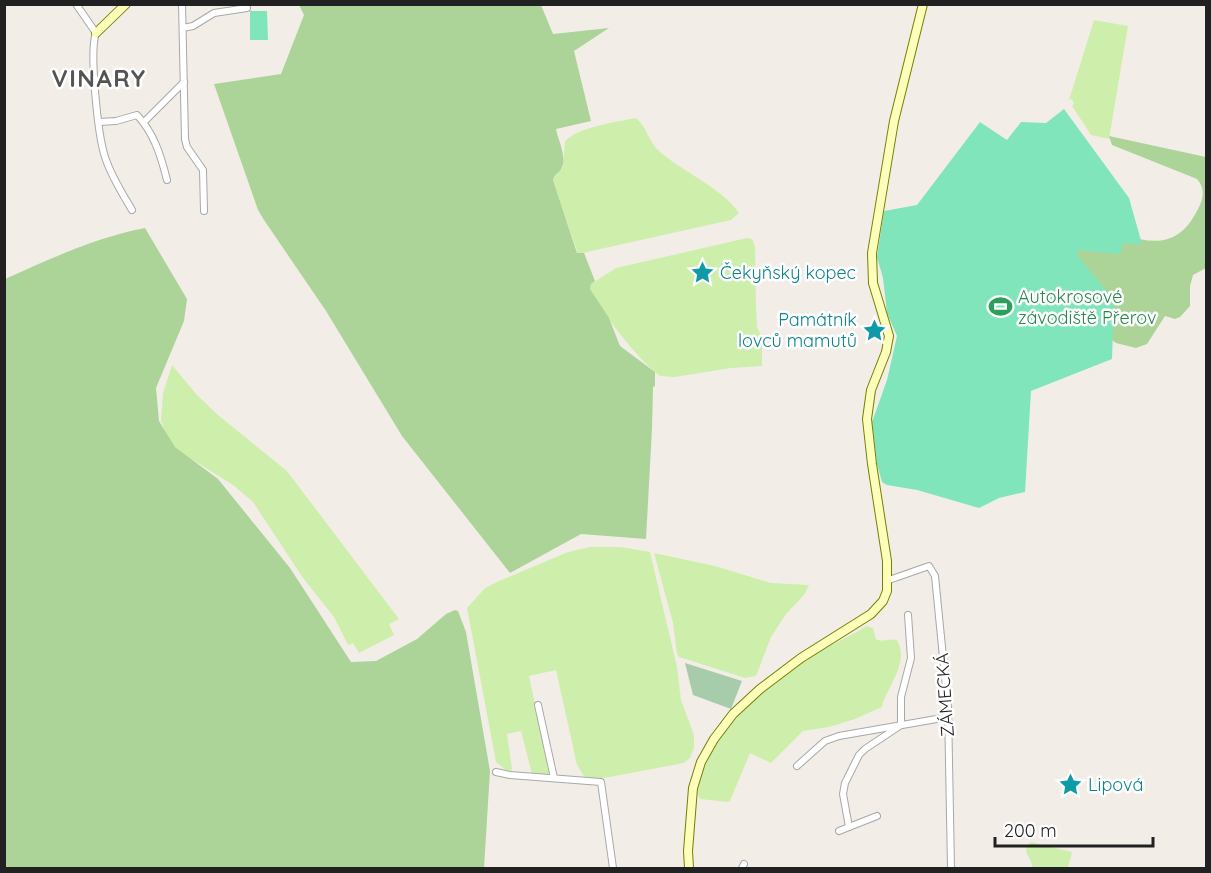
<svg xmlns="http://www.w3.org/2000/svg" width="1211" height="873" viewBox="0 0 1211 873" font-family="Quicksand,sans-serif">
<rect width="100%" height="100%" fill="#f2eee7"/>
<g fill="#ceefab">
<path d="M1094,20L1128,26L1109,139L1091,135L1072,106L1074,104L1072,99L1069,100Z"/>
<path d="M636,118C647,127 649,143 660,152C682,171 723,189 739,213L731,220L578,254L553,180L555,175L563,167L565,141C579,127 616,122 636,118Z"/>
<path d="M747,238L752,239L755,247L756,307L757,327L762,337V366L731,368L675,377L660,376C634,355 606,318 590,289L591,284L616,268Z"/>
<path d="M172,365L197,395L218,415L287,471L399,619L389,624L394,635L359,653L353,643L348,645L334,617L303,578L253,502L233,485L185,455L175,447L167,436L161,421L163,393Z"/>
<path d="M590,547H621L650,552L677,667L681,700L694,735V748L690,758L684,763L604,778H585L577,765L556,670L529,676L550,775L532,774L521,731L507,734L512,768L511,772H508L496,762L467,608L485,588L499,581L568,552Z"/>
<path d="M654,553L715,566L771,583L809,585L804,595L786,614L771,637L756,676L745,678L679,657L677,654L673,623Z"/>
<path d="M866,626L873,628L876,639C882,643 890,638 897,640C910,663 887,686 882,707L855,719L829,727L803,731L771,763L750,753L730,801L728,802L700,799C694,788 700,775 705,764C721,729 747,706 776,682C792,670 808,657 825,648C839,641 853,635 866,626Z"/>
<path d="M1031,842L1072,852L1068,868H1032C1033,857 1019,852 1031,842Z"/>
</g>
<g fill="#acd499">
<path d="M299,5H541L553,34L609,28L574,51L591,121L556,129C558,140 568,159 561,169C558,174 554,174 553,180L577,253H584L595,281L591,284L590,289L609,318L620,346L655,372V386L653,387L652,429L646,539L581,534L510,573L402,436L326,311L264,220L258,210L214,84L281,74L304,15Z"/>
<path d="M1109,136L1206,157V268L1193,275L1190,286V306L1180,317L1175,319L1165,316L1147,344L1136,348L1116,343L1103,333L1063,270L1093,226C1136,237 1173,260 1198,209C1204,198 1205,188 1197,179L1112,145Z"/>
<path d="M145,228L187,299L184,321L156,388L159,421L175,447L218,479L290,568L351,662L376,661L417,639L446,614L455,610L458,611L466,632L490,771L484,868H5V279C50,259 97,237 145,228Z"/>
</g>
<path fill="#a7ccab" d="M685,663L742,681L731,709L693,695Z"/>
<g fill="#81e5bc">
<path d="M250,11H267L268,40H250Z"/>
<path d="M1064,109L1129,198L1142,244L1123,243L1120,254L1079,250L1077,255L1114,300L1112,359L1031,391L1025,492L999,498L979,508L917,490L887,485L882,482L877,464L872,422L887,380L897,336L887,313L883,278L877,257L884,211L917,205L980,122L1007,140L1021,122L1046,123Z"/>
</g>
<g fill="none" stroke-linecap="round" stroke-linejoin="round">
<defs>
<g id="street">
<path d="M76,4L96,33C89,51 98,136 105,157C111,176 122,193 132,210"/>
<path d="M182,4L185,139L187,147L203,170L204,211"/>
<path d="M183,28L193,26L214,13L247,8"/>
<path d="M99,122L116,121L137,115C154,133 161,156 167,180"/>
<path d="M144,122L184,82"/>
<path d="M889,580L929,566L935,576L948,708L951,868"/>
<path d="M538,705L554,778"/>
<path d="M797,766L825,741L839,736L948,717"/>
<path d="M496,772L510,775L601,782L613,868"/>
<path d="M877,816L849,827L843,794L845,783L859,755L865,749L901,725V697L911,658L908,615"/>
<path d="M839,831L849,827"/>
<path d="M742,868L744,864"/>
</g>
<g id="secondary">
<path d="M96,33L126,4"/>
<path d="M689,868L688,851L693,788L701,762L714,739L733,714L760,689L801,658L871,614L883,601L887,591V561L872,464L867,419L871,390L886,352L889,336L873,283L872,253L894,121L923,4"/>
</g>
</defs>
<use href="#street" stroke="#a8a8a8" stroke-width="8"/>
<use href="#secondary" stroke="#758000" stroke-width="10"/>
<use href="#street" stroke="#fff" stroke-width="6"/>
<use href="#secondary" stroke="#fcfeb9" stroke-width="8"/>
</g>
<defs>
<symbol id="sight-bare" viewBox="-9 -9 18 18"><path d="M0-6L1.8-2.2L6-1.7L2.9 1.2L3.7 5.4L0 3.3L-3.7 5.4L-2.9 1.2L-6-1.7L-1.8-2.2Z" fill="#0f9aa8" stroke="#fff" stroke-width="2.5" paint-order="stroke"/></symbol>
<symbol id="stadium-bare" viewBox="-9 -9 18 18"><path d="M0-5a6.5 5 0 1 0 0 10a6.5 5 0 1 0 0-10ZM-3.5-1.8h7v3.6h-7Z" fill="#2e9e5b" stroke="#fff" stroke-width="2.5" paint-order="stroke"/></symbol>
</defs>
<g fill-rule="evenodd">
<use href="#sight-bare" x="686" y="256" width="33" height="33"/>
<use href="#stadium-bare" x="984" y="290" width="33" height="33"/>
<use href="#sight-bare" x="858" y="314" width="33" height="33"/>
<use href="#sight-bare" x="1054" y="768" width="33" height="33"/>
</g>
<g text-anchor="middle" stroke-width="5" stroke-linejoin="round" paint-order="stroke">
<g font-size="18" fill="#0d838f" stroke="#fff" text-anchor="start">
<text x="720" y="279">Čekyňský kopec</text>
<text x="857" y="326" text-anchor="end">Památník<tspan x="857" dy="21">lovců mamutů</tspan></text>
<text x="1088" y="791">Lipová</text>
</g>
<g font-size="18" fill="#27864d" stroke="#fff" text-anchor="start">
<text x="1018" y="303">Autokrosové<tspan x="1018" dy="21">závodiště Přerov</tspan></text>
</g>
<g font-size="18" fill="#212121" stroke="#fff">
<text transform="translate(945 695) rotate(-94)" y="6">ZÁMECKÁ</text>
</g>
<g font-size="24" font-weight="bold" letter-spacing="1.5" fill="#545454" stroke="#fff">
<text x="99" y="87">VINARY</text>
</g>
</g>
<rect width="1211" height="873" fill="none" stroke="#212121" stroke-width="12"/>
<path d="M995 837v9h158v-9" fill="none" stroke="#212121" stroke-width="3"/>
<text x="1004" y="837" font-size="18" fill="#212121" stroke="#ffffff" stroke-width="4.5" paint-order="stroke">200 m</text>
</svg>
